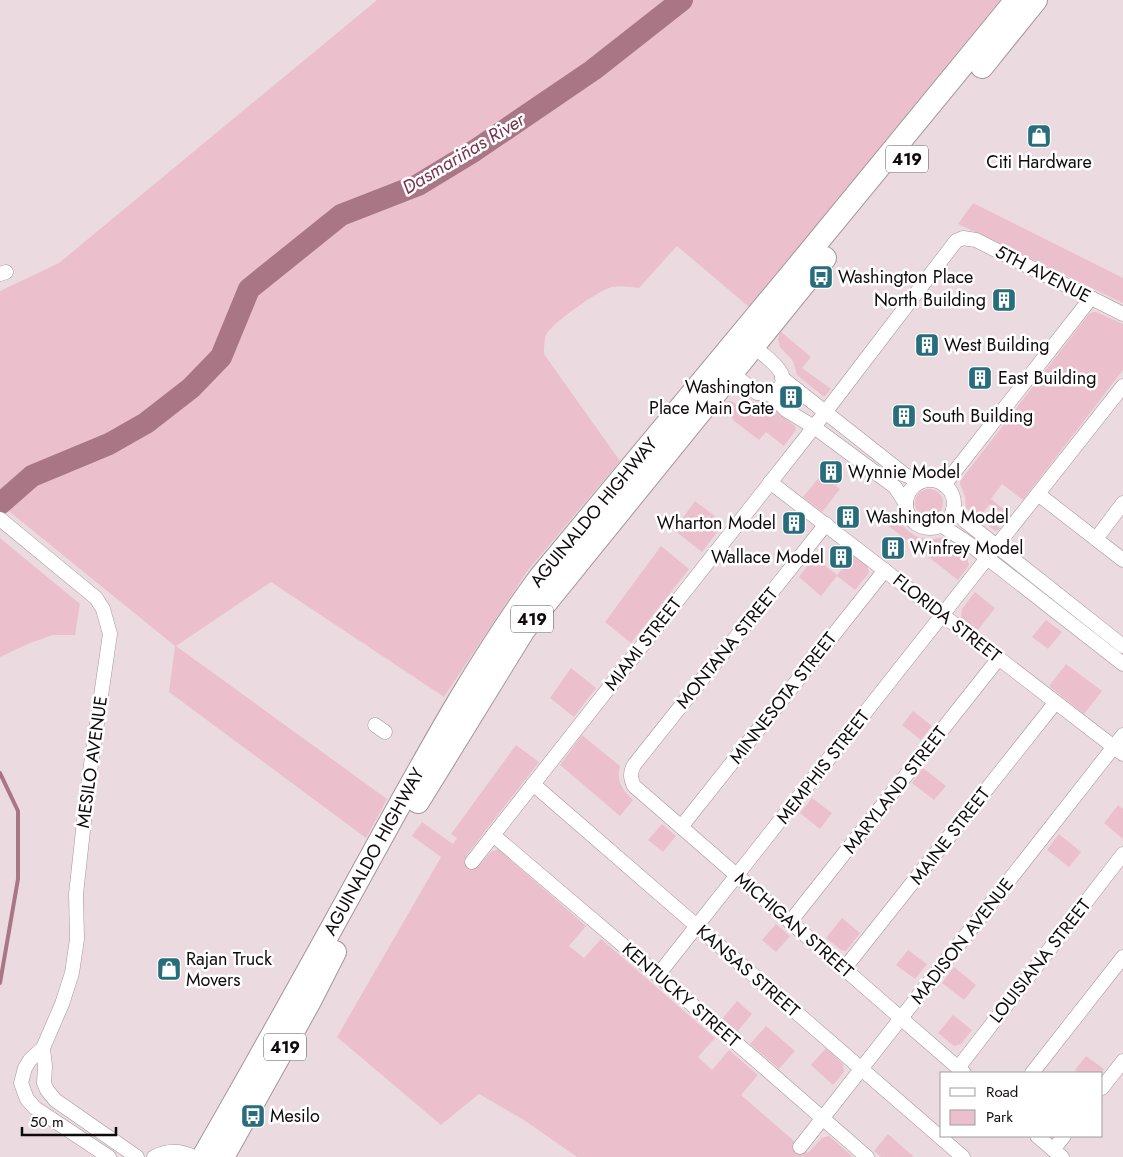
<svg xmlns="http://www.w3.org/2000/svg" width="1123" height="1157" viewBox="0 0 1123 1157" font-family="Jost,sans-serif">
<rect width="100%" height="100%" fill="#ebdbe0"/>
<g fill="#ebc0cc">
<path d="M377,0H1000L749,307L677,246L639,288C631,287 621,285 612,287C599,290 552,323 546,335C544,341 544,348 544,354L620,461L528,570L444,697L271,582L176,646L387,799L366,838L169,692L175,646L0,504V291L59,263Z"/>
<path d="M973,203L1123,278V303L958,224Z"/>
<path d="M1093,312H1096L1123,324V370L1023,500L1002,484L991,499L1011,515L1009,519L990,504L982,514L1001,529L995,531L966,508L965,496L960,484V481L1089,314Z"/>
<path d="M780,331L811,357L802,368L831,389L825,396H823L797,375L793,361L780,347L778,340Z"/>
<path d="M731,401L749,411L755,412L774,409L795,426L796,430L784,446L766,432L759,440L734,421L722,402Z"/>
<path d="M821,475L840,489L822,512L803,497Z"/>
<circle cx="929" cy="503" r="14"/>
<path d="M695,501L724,523L702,552L674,530Z"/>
<path d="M895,511C902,532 921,544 942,537L967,557L969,565L958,580L886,524Z"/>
<path d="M0,538L80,604L75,635H53L30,643L0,657Z"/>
<path d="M661,546L689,569L631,643L605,622Z"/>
<path d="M854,555L867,565L869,573L855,590L837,576L821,596L799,577L814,557L837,575Z"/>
<path d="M975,592L995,608L978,630L961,618L962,609Z"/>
<path d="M1046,620L1062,632L1048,649L1032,637Z"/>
<path d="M1066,664L1102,691L1084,714L1049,686Z"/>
<path d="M571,668L596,688L574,717L550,698Z"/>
<path d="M913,711L932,726L921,740L902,725Z"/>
<path d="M582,735L620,766C616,781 622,789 633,800L620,816L560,765Z"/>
<path d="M516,745L539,762L466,856L478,866L491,852L498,849L586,926L569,946L584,958L601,939L715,1038L698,1057L712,1070L729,1050L758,1075L741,1095L808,1153L822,1138L829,1136L853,1157H577L524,1120L479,1094L441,1125L337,1037L441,857L412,836L422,822L453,844L457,838L451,834Z"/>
<path d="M923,768L946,786L934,800L912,783Z"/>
<path d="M812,798L832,813L820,829L800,813Z"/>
<path d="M1118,805L1123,809V839L1104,823Z"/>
<path d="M662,824L676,836L663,852L648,840Z"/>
<path d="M1059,834L1081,852L1069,867L1047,850Z"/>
<path d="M842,918L860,933L846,951L841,950L826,938Z"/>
<path d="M776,924L790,936L776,952L762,940Z"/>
<path d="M908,950L927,964L915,979L896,965Z"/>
<path d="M954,967L976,985L964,1000L942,983Z"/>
<path d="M737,1001L752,1014L737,1032L722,1019Z"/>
<path d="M953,1015L972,1030L961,1044L954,1046L938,1033Z"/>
<path d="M766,1026L795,1051L779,1069L750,1044Z"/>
<path d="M826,1048L843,1064L844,1072L833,1085L811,1065Z"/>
<path d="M1086,1056L1104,1069L1101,1073H1079L1075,1070Z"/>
<path d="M888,1134L914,1157H881L874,1151Z"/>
</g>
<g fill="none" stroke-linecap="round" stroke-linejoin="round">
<path stroke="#a97685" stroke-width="4" d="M0,773L18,811V879L0,983"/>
<path stroke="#a97685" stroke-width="22" d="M0,504L32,476L109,444L146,423L191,388L221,357L249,289L341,215L418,185L474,151L593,70L682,0"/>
<defs>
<g id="minor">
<path d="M0,274L6,272"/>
<path d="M748,343C761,353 804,379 770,394"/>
<path d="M727,369L757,393L770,394L779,397"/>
<path d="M782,378L905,475L922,481"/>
<path d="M770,394L786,410L814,427L895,487L906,504"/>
<circle cx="930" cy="504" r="24"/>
<path d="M770,482L1123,754"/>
<path d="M944,485L1091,298"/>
<path d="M1038,494L1123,560"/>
<path d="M953,509L965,521L1123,646"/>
<path d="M0,519L96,598L103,609L110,634L88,785L76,894L77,939L72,973L62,1004L43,1048L30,1060L25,1068L21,1083L27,1099L35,1108L109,1157"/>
<path d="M826,524L634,765C630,773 630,777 634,786L964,1073"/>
<path d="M941,525L968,543L1123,664"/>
<path d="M1096,539L1123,503"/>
<path d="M375,725L385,732"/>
<path d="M533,784L963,1157"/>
<path d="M681,827L885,570"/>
<path d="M493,835L658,975L867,1157"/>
<path d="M472,862L814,427L956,241L963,238L976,240L1123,314"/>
<path d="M790,922L999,658"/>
<path d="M844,969L1055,703"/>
<path d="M658,975L1123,386"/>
<path d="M43,1048L45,1066L44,1083L47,1090L55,1100L137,1157"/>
<path d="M958,1068L1123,854"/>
<path d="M1032,1073L1123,957"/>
<path d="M1102,1088L1123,1061"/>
<path d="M1037,1136L1062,1157"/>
<path d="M800,1147L1123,735"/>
<path d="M1053,1150L1064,1136"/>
<path d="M154,1157C168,1150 179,1150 194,1157"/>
</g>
<g id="primary">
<path d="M982,67L1036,0"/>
<path d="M418,802L524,630L825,258"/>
<path id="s1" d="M203,1157C261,1056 317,955 373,853C425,759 476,664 540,577L802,261L1016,0"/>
<path d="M223,1157L309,1003L335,952"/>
</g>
</defs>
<use href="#minor" stroke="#a49599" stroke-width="15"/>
<use href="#primary" stroke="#a49599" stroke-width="24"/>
<use href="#minor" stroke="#fff" stroke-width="14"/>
<use href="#primary" stroke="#fff" stroke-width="22"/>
</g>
<defs>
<symbol id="shop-square" viewBox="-11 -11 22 22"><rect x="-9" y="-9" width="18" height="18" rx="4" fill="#286d7c" stroke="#fff"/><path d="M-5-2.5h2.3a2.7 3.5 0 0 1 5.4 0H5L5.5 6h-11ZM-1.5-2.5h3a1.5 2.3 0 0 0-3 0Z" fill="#fff"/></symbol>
<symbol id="bus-square" viewBox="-11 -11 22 22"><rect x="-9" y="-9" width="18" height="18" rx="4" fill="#286d7c" stroke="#fff"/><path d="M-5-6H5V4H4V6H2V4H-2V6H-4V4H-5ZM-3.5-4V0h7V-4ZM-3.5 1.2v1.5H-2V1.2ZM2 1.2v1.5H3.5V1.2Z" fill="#fff"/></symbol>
<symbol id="building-square" viewBox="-11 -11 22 22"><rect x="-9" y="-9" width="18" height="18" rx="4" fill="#286d7c" stroke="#fff"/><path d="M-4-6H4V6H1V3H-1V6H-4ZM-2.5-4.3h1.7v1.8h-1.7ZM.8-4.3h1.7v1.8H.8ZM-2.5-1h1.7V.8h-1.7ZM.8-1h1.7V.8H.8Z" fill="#fff"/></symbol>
</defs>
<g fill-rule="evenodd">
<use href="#shop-square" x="1025" y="122" width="28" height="28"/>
<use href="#bus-square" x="807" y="263" width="28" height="28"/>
<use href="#building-square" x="990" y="286" width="28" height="28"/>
<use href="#building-square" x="913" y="331" width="28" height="28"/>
<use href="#building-square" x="966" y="364" width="28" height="28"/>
<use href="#building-square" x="777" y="383" width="28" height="28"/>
<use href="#building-square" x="890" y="402" width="28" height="28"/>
<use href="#building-square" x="817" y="458" width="28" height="28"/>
<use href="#building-square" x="834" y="503" width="28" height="28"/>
<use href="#building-square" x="780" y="509" width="28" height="28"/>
<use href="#building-square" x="879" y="534" width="28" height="28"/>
<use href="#building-square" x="827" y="543" width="28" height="28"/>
<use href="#shop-square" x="155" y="955" width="28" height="28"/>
<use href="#bus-square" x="239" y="1102" width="28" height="28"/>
</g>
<g text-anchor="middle" stroke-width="5" stroke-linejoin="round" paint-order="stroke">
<g fill="#fff" stroke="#575454" stroke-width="1">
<rect x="886" y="145.5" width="42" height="27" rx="4"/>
<rect x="511" y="605.5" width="42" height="27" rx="4"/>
<rect x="264" y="1033.5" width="42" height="27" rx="4"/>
</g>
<g font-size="16" font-weight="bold" fill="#0f0a0b">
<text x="907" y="165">419</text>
<text x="532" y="625">419</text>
<text x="285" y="1053">419</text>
</g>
<g font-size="18" fill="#0f0a0b" stroke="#fff" text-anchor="start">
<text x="1039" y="168" text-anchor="middle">Citi Hardware</text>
<text x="838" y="283">Washington Place</text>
<text x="986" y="306" text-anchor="end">North Building</text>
<text x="944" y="351">West Building</text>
<text x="998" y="384">East Building</text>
<text x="774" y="393" text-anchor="end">Washington<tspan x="774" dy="21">Place Main Gate</tspan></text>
<text x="922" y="422">South Building</text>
<text x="848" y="478">Wynnie Model</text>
<text x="866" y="523">Washington Model</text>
<text x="776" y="529" text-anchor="end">Wharton Model</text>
<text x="910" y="554">Winfrey Model</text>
<text x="824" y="563" text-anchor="end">Wallace Model</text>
<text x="186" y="965">Rajan Truck<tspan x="186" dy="21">Movers</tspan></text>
<text x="270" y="1122">Mesilo</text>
</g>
<g font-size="18" fill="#0f0a0b" stroke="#fff">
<text transform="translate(1043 274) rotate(27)" y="6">5TH AVENUE</text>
<text dy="6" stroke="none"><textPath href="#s1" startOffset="755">AGUINALDO HIGHWAY</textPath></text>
<text transform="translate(947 618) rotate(38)" y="6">FLORIDA STREET</text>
<text transform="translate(643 644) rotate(-52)" y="6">MIAMI STREET</text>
<text transform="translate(727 648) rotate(-51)" y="6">MONTANA STREET</text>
<text transform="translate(783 698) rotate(-52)" y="6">MINNESOTA STREET</text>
<text transform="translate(92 762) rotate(-82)" y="6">MESILO AVENUE</text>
<text transform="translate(823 767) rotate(-52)" y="6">MEMPHIS STREET</text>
<text transform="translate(895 790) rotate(-52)" y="6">MARYLAND STREET</text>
<text transform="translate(950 836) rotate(-52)" y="6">MAINE STREET</text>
<text dy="6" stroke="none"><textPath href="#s1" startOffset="350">AGUINALDO HIGHWAY</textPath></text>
<text transform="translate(794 925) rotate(41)" y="6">MICHIGAN STREET</text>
<text transform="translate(962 941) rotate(-52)" y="6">MADISON AVENUE</text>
<text transform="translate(1040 961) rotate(-52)" y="6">LOUISIANA STREET</text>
<text transform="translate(748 971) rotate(41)" y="6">KANSAS STREET</text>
<text transform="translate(681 995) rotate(41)" y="6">KENTUCKY STREET</text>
</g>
<g font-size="19" font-style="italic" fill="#78354d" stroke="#fff">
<text transform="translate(463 153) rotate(-31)" y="7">Dasmariñas River</text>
</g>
</g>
<rect x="940" y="1072" width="162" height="65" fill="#ffffff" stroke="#9f9d9d"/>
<rect x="950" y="1088" width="25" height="8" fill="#ffffff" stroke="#9f9d9d"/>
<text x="986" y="1097" font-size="15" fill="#0f0a0b">Road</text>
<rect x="950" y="1110" width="25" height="15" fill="#ebc0cc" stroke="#9f9d9d"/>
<text x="986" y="1122" font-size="15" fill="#0f0a0b">Park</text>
<path d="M22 1127v8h94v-8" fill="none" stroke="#0f0a0b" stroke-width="2.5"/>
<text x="30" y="1127" font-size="15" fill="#0f0a0b" stroke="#ffffff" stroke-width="4" paint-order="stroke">50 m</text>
</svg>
